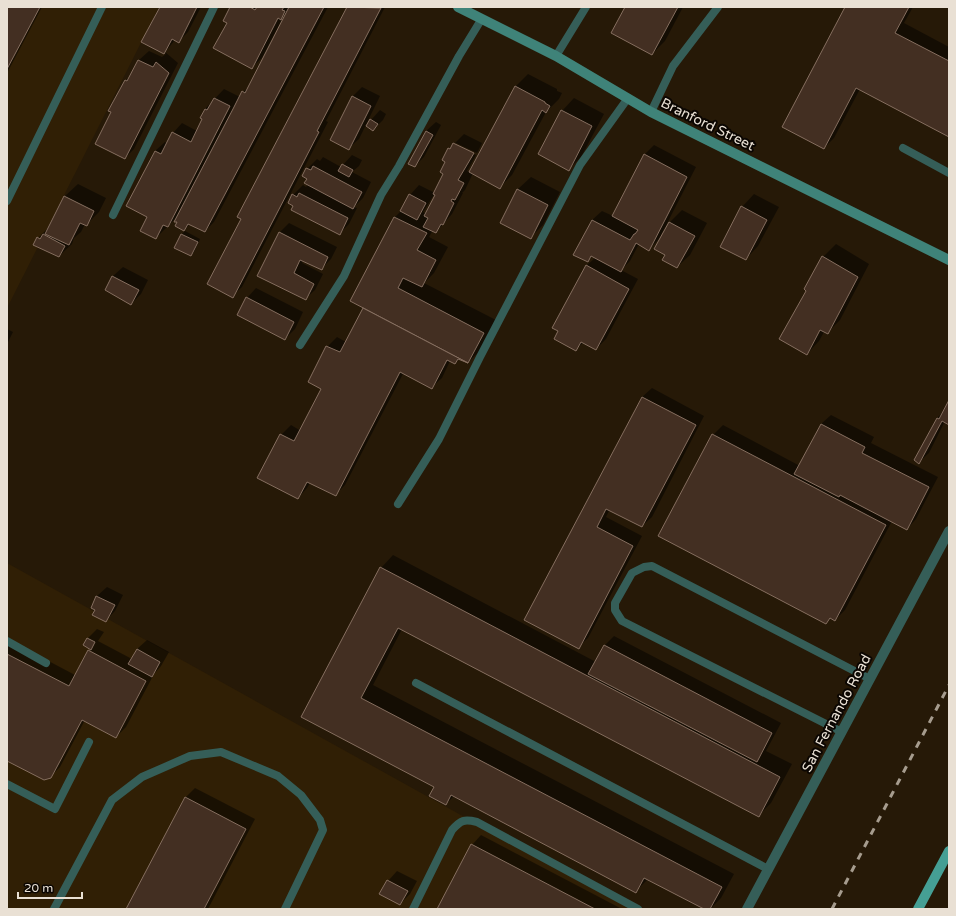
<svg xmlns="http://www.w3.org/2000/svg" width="956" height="916" viewBox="0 0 956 916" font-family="'Varela Round',sans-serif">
<rect width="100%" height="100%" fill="#261907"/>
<g fill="#301f05">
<path d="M7,7H159L7,308Z"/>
<path d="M7,563L630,909H7Z"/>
</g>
<g fill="#0007" fill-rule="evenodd">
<path d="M7,7H42L7,73Z"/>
<path d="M161,7H201L188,32L178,42L175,40L165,52L178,63L134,149L125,158L112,112L110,111L126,80L132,75L139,60L149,51L162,57L166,54L143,42Z"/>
<path d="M231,7H328L214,222L205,231L190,224L184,230L178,222L177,217L156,238L148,216L128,206L155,151L165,142L167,143L173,133L182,123L197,131L204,119L205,109L224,89L240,97L243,92L250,86L288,11L284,15L262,58L252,67L228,22Z"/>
<path d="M349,7H385L326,121L328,122L242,287L232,296L242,219L238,216Z"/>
<path d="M626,7H683L665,41L652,54Z"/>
<path d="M847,7H913L904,23L949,47V136L860,89L834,138L824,148Z"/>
<path d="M528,74L557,89V91L562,93L559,99L546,112L512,175L500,187L473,173L465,190L462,193H463L452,214L436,232L433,230L429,237L448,247L434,273L424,283L496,320L481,350L468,362L460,358L455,363L450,361L442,378L432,387L404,372L345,485L336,494L310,483L307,488L298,498L281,435L291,425L301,431L323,389L327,347L337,337L346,342L365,308L351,301L395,217L401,211L410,195L419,185L435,193L445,173L449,149L464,134L482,143L477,153L456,143L454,144L476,155L467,171L470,172L516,86ZM435,193L437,194L427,214L423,212Z"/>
<path d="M362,87L380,96L359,139L349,148L352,97Z"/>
<path d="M574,98L604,114L581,157L569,169L562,111Z"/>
<path d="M380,110L386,114L383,120L373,130L371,120Z"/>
<path d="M436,122L441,125L424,157L415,166L426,131Z"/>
<path d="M654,145L696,167L659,239L649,249L639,244L630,261L621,270L638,279L606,339L596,349L583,343L576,349L586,266L595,258L592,256L588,261L592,220L602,211L613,216L645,154Z"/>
<path d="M352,155L362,160L359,166L352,172L371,182L363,198L354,207L357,208L349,224L339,234L294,205L293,195L303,185L306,187L309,184L307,169L317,159L320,161L323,157L341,167Z"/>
<path d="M531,177L560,192L543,225L530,238L501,222L518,189Z"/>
<path d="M78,184L106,198L99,212L86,225L85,224L81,232L74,238L72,244L59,256L38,238L51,225L65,196Z"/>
<path d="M754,194L779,207L758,246L746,259L742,207Z"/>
<path d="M682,210L707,223L690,255L677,267L666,254L656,249L670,222Z"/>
<path d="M289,223L337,247L331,259L321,269L304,260L302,263L323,274L315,290L305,299L258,275L280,232Z"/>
<path d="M185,231L200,239L194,252L191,255L175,247L182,234Z"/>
<path d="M836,244L869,264L840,320L827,333L824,332L819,341L807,354V290L805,289L823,257Z"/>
<path d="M123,267L148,280L141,294L131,304L106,290L113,276Z"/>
<path d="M256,288L303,312L295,329L285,339L247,298Z"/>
<path d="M7,329L13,332L7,344Z"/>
<path d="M652,388L704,416L652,517L642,526L610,509L606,517L642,536L588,638L578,647L525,620L642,397Z"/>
<path d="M949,402V423L945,421L929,453L919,462L915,460L937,418L944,411Z"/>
<path d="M831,415L874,437L871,443L938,477L916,519L907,529L892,521L845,610L835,620L831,618L826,623L713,435L723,425L800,466L821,424Z"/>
<path d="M393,555L596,662L605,645L614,636L781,723L766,751L792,764L771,803L758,816L402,629L373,685L734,874L721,898L710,909H706L648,879L636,891L454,796L446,804L436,786L303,716L381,568Z"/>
<path d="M107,587L123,595L115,611L105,621L96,610L92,607L97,596Z"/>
<path d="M97,629L104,632L98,641L132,659L137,649L147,640L169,652L161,666L154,674L126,727L116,737L85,720L60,767L50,777L7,759V639L75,675L91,648L87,639Z"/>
<path d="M195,788L255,819L208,909H127L185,798Z"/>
<path d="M481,835L622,909H438L472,845Z"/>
<path d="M397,871L417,881L410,894L400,904L388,881Z"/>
</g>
<g fill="#432f22" stroke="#856e5f">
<path d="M7,7H40L7,69Z"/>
<path d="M160,7H197L179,43L172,39L164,54L141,42Z"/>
<path d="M230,7H250L255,10L257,7H284L282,10L285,11L281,20L278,18L252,69L213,48L227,23L223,21Z"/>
<path d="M289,7H324L205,232L188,224L184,231L175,226L177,222H174L234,107L242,91L245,93Z"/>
<path d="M347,7L381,8L317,131L319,132L233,298L207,284L241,219L237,217Z"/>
<path d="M625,7H678L652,55L611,33Z"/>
<path d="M845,7H909L895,33L949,61V137L856,88L824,149L782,127Z"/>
<path d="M138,60L153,67L156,62L169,73L125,159L95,144L111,112L108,111L125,80L127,81Z"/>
<path d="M515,86L545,102V103L550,106L546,113L542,110L500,189L469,172Z"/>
<path d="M352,96L371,106L349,150L330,140Z"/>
<path d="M214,98L230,106L168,227L163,225L156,239L140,231L147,217L126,206L155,151L161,154L172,132L191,142L202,119L200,118L205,109L207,110Z"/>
<path d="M561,110L592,126L569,171L538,154Z"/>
<path d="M370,119L378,124L373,131L366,126Z"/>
<path d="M426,131L433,135L415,167L408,164Z"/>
<path d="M453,143L474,153L458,180L464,183L455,200L452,199L451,201L454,203L443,225L441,224L436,233L423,227L428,218L424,216L435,195L433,194L443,174L440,172L445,162L442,160L448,148L450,149Z"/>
<path d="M644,154L687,177L649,251L636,243L621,272L591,256L588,262L573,255L592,220L630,240L634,234H635L638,230L612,216Z"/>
<path d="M342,164L353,170L349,177L338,171Z"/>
<path d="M313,166L362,192L353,209L304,183L307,179L302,176L306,168L311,170Z"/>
<path d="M517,189L548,205L531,239L500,223Z"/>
<path d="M299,193L348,218L340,235L291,210L293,206L288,203L292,194L297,197Z"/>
<path d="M409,194L426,203L417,220L400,211Z"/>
<path d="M64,196L94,211L87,226L80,223L69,245L45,234Z"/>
<path d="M741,206L767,220L746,260L720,247Z"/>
<path d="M394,217L427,233L417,250L436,260L422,287L403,278L398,288L484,333L468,363L350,301Z"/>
<path d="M669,222L695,236L677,268L662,260L665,255L654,249Z"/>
<path d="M279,232L328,257L322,270L300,260L294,273L314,284L306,300L257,276Z"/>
<path d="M43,234L65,246L59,257L33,245L37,237L40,239Z"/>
<path d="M181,234L198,242L191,256L174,248Z"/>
<path d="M822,256L858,277L828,334L820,330L807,355L779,339L806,291L804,289Z"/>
<path d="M586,265L629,289L596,350L581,342L576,351L554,339L558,331L552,328Z"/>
<path d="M112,276L139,290L131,305L105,290Z"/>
<path d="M246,297L294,322L285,340L237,315Z"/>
<path d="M363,308L468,363L458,359L455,364L447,360L432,389L400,372L336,496L307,482L298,499L257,478L280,434L294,441L321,389L308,382L326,346L340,352Z"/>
<path d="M642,397L696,425L642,527L606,509L597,527L633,546L579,649L524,620Z"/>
<path d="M949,400V425L942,421L919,464L914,460L937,418L939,419Z"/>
<path d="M821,424L865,447L862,453L929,487L907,530L840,495L839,497L794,474Z"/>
<path d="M712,434L886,525L835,621L830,618L826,624L658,536Z"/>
<path d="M380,567L780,777L759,817L398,628L361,698L722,887L710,909H704L644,878L636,893L451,795L446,805L429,796L434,787L301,717Z"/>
<path d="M96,596L115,605L106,622L92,615L95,610L91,608Z"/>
<path d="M87,638L95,642L91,650L83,645Z"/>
<path d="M604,645L772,733L757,762L588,674Z"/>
<path d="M137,649L160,662L152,677L128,664Z"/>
<path d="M88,650L146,681L116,738L82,720L51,778L44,780L7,761V654L69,686Z"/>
<path d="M185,797L246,829L204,909H126Z"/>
<path d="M471,844L595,909H437Z"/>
<path d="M387,880L408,891L400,905L379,894Z"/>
</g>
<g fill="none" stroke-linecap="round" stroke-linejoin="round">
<g stroke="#355e58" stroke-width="8">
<path d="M556,56L586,7"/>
<path d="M651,112L673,66L718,7"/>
<path d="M903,148L949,173"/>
<path d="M7,201L102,7"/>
<path d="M113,215L214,7"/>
<path d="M300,345L344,276L381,195L399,166L459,56L481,20"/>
<path d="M398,504L439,439L480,357L580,165L628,98"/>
<path d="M7,641L46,663"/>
<path d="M416,683L768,869"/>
<path d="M842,732L622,621L615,610V603L632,573L644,567L652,566L870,679"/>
<path d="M7,784L55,809L89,742"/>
<path d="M54,909L112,800L142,777L190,756L221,752L278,776L301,795L320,820L323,830L285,909"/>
<path d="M413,909L452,830C461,820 464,819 477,822L638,909"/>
</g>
<path stroke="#355e58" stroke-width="10" d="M747,909L949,531"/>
<path stroke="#3f8379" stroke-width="10" d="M458,7L556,56L651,112L949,260"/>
<path stroke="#459f94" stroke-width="10" d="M918,909L949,851"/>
<path stroke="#a69c8e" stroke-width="3" stroke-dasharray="7 7" stroke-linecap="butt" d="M832,909L949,685"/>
</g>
<g text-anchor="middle" stroke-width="4" stroke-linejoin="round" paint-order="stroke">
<g font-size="14" fill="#e9e0d4" stroke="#0b0602">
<text transform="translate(708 124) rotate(26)" y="5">Branford Street</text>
<text transform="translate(836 713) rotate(-62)" y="5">San Fernando Road</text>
</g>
</g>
<rect width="956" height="916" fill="none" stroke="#e9e0d4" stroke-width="16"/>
<path d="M18 892v6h64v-6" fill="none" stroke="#e9e0d4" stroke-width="2"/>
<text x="24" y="892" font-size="12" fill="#e9e0d4" stroke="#0b0602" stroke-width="3" paint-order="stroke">20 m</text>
</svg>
